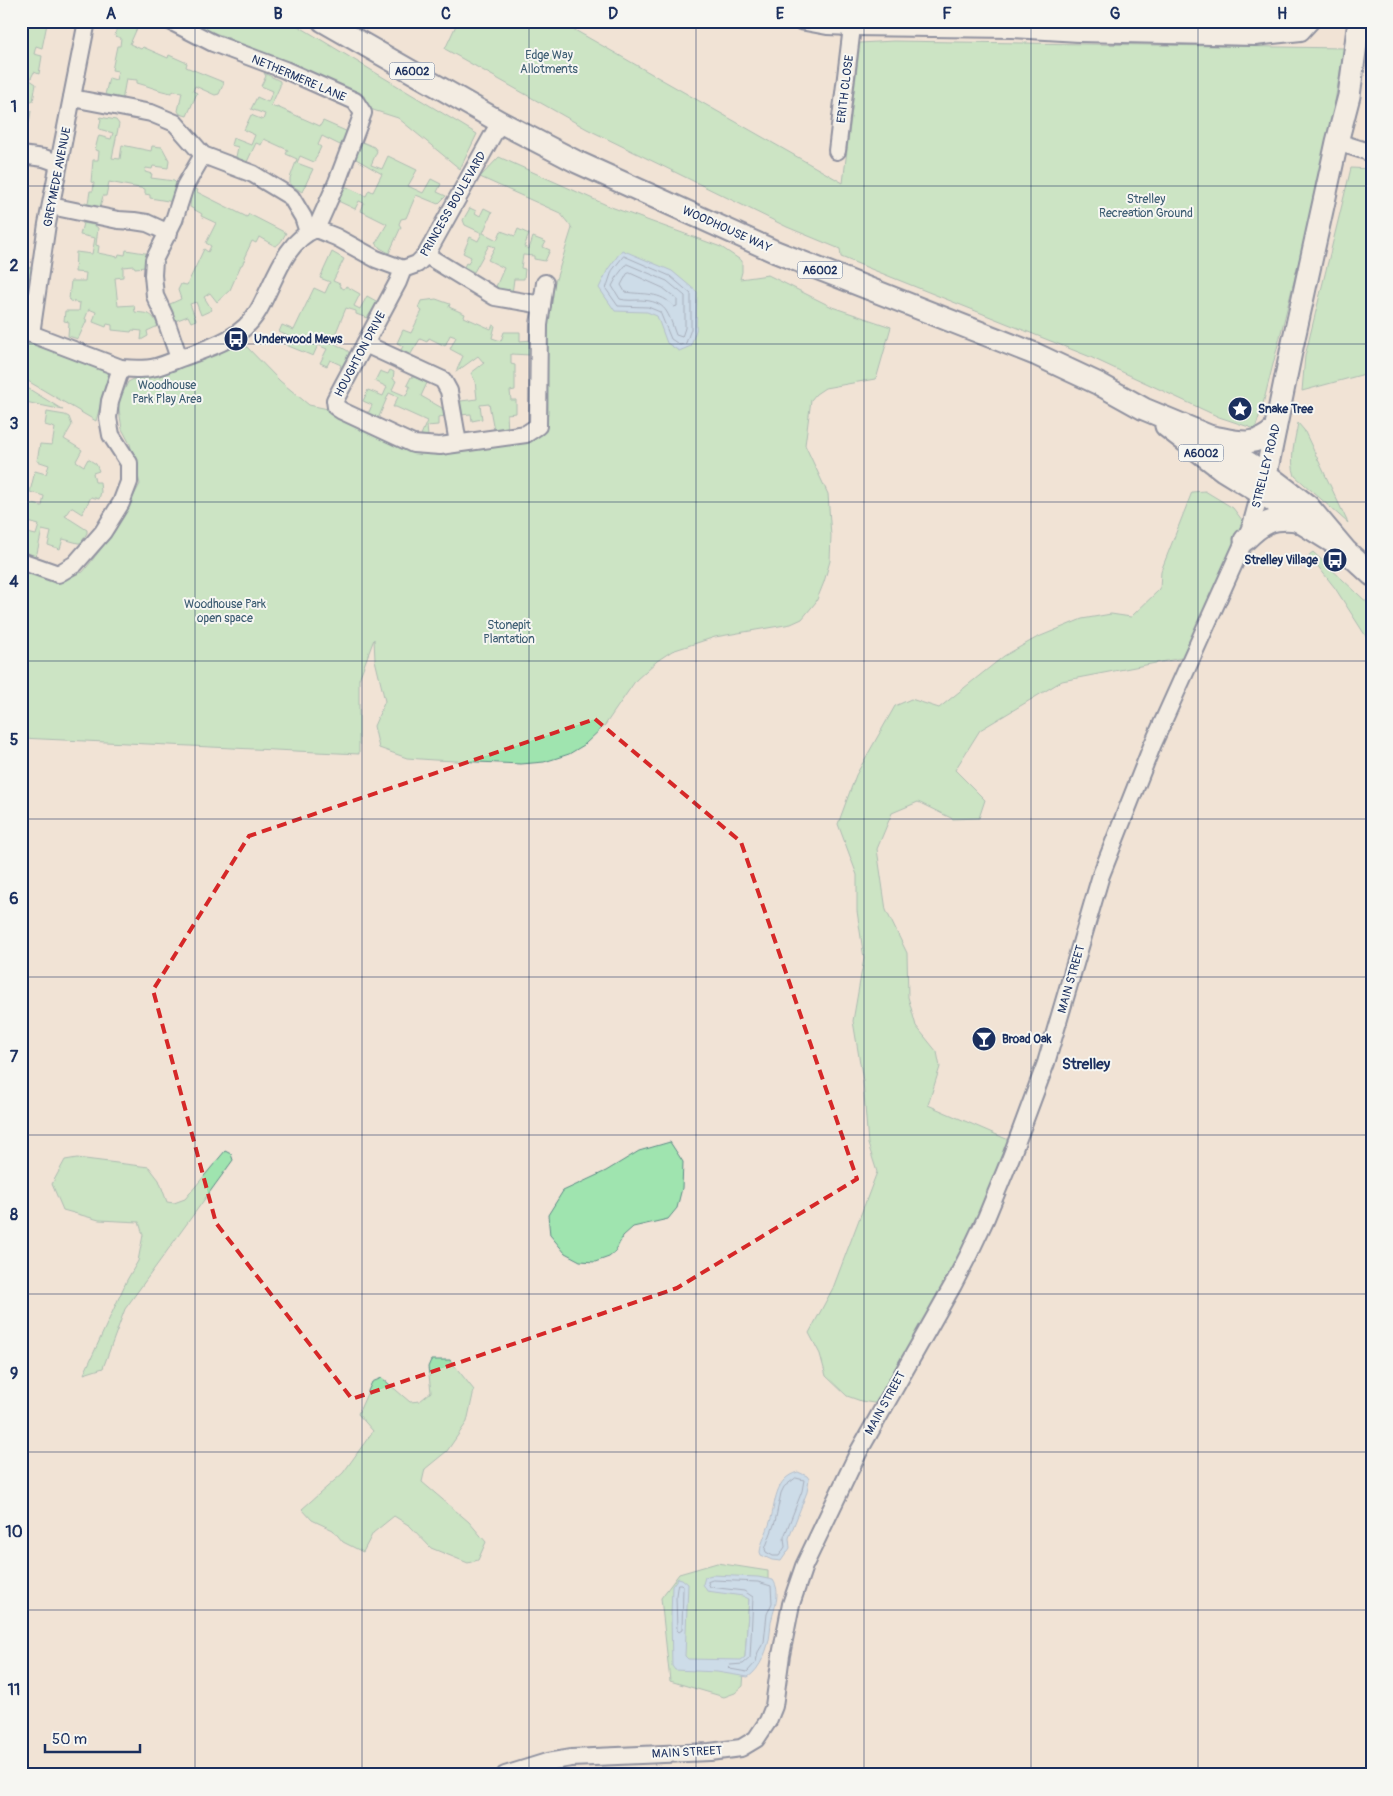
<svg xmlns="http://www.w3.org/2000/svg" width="1393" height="1796" viewBox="0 0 1393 1796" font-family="Pangolin,sans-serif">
<rect width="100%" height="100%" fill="#f1e3d6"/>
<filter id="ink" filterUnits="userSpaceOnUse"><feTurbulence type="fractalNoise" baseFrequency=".02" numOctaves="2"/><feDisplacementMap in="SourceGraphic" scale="10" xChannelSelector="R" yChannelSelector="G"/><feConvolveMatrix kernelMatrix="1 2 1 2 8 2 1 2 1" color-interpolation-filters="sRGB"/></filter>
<g filter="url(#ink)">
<g fill="#9fe4af" stroke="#5d8a86">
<path d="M21,21H41V23L47,24L42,48L36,46L34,54L42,56L39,74L34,72L30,80L36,84L33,101H28L26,110L31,111L29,123L21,121Z"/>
<path d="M118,21H137L138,26L130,44L141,49L143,47L168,58L169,55L187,63L186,67L223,82L224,83L219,94L215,95L195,86L193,91L197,93L187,116L180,114L178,111L182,92L174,91L171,93C159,91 149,86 137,83V80L126,79L122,101L104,99L109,78L116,80L118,71L112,70L117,46H120L121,38L115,36Z"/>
<path d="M185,21H290L477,134L460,169L398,118L370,109L364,96L232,43L229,38L212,32L210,35Z"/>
<path d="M458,21H559L843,183L860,43L893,41L1344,48L1330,131L1318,186L1262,408L1255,429L1219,417L1088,356L841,257L840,249L787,227L587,129L445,49Z"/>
<path d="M264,73L280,81V86L271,106L277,108V107L320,126L323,121L348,132L343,143L340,145L322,136L318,145L321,147L314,162L300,156L297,163L313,169L302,192L290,184V178L297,159L286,154L288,150L264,139L261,145L256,143L247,162L233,160V156L236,157L238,147L231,145L233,138L251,145L255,135L244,130L251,115L263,120L265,114L251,109L257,97L268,102L273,91L261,86L266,76Z"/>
<path d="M100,117L116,120L119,124L112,158L120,159L122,145L151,151L152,146L162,147L169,160L168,168L153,166L152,169L146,168L145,172L152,174L151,178L174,181L177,184L174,202L150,198V195L145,194V189L109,182L106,196H103L100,207L84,206L85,202L88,203L90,191H93L94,183L91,182L93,160H98L99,151L95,150L98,138L99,136L111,139L113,133L99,129L101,119L99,118Z"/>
<path d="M360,141L374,147L377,151L371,165L382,169L388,156L417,170L408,186L423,193L431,179L441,184L437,192L446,196L438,204L416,195L406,218L401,219L399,224L401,227L389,253L380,248L376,243L387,224L361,211L364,203L359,201L355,209L338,201L344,188L347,187L366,196L369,190L373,192L382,174L356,159L355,155Z"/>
<path d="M499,157L611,207L721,247L742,261V272L740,279L768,275L832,307L891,327L877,376L875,379L825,388L816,394L811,400L805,445L828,494L831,536L830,561L824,582L816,602L802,619L791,624L715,637L672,651L657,661L636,680L605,725L584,745L569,754L557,758L544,762L521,764L434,760L407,758L379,748L374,726L385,701L375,660L374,639L359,679V754L21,738V568L57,581L83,572L115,531L140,484L130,444L122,429L118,403L128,382L142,375L240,340L280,381L309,405L333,410L335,414L396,446L439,454L478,450L544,433L548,413L547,319L552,292L572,228L560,213L480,177Z"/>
<path d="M1351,168L1372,169V372L1302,391L1305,356Z"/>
<path d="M195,189L198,190L197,192L247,217L249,214L286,233C283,238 281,244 275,246L259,237L256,243L252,241L244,258L245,259L242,265H241L230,290L217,302L210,293L204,297L212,310L201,315L196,302L190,304L196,320L191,322L188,316L175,321L169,307L170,304L181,299L178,290L181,284L187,285L204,249L208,252L211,246L206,243L216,223L201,216L202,214L190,207L191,195Z"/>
<path d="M470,208L476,211L475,213L480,216L484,208L492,212L483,233L497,240L501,231L515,236L518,229L529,234L524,247L529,249L533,237L546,242L543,247L550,250L545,261L534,259V256L523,255L521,268L525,269L524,279H514L512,294L495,289L504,268L488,260L495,247L489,245L474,272L464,267L466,263L468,264L471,257L463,253L470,237L478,241L482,233L465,225L463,220Z"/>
<path d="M83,223L94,225L98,228L96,245L99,246L98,253L118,257L119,254L125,255L126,250L151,254L146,267L135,268L134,266L123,267V277L115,278L118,306L134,305L135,312C149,314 152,312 158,326L147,331L148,336L141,340L142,331L132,330L131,332L112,330V325L107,324L106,327L93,322L96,312L89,309L85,319L87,320L78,339L68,336L69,322L64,321L65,311H79L80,303L70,301L69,299L71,281H85L86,273L75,272L76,252L92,254L95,238L80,235Z"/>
<path d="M332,252L344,259L333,281L340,284L339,286L344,289L346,286L360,294L354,306L360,309L367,296L378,302L367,318L356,314V311L346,308L332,342L348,351L349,353L341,369L340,368L341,365L330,360L327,366L320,363L327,349L318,345L313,356L286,345L290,337L279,332L282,325L294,330L314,288L325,293L330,282L320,278Z"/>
<path d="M21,267L32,268L25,327L21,326Z"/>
<path d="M436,299L450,304L449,307L465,314L464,317L491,329L493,325L495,326L492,338L501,341L504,332H520V341L533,340L532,352L530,355L511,354V364L515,365V390L510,391L511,400H516V413L507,414L508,432L498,433L494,430L489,404L480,405L482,419L472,421L471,414L460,415L459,404L461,401L477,399L475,381L471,373L484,363L478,356L456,372L463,356L450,349L456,337L450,335L445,346L429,338L427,342L420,339L409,357L400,352L403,346L397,343L403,330L411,333L422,311L418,308L421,301Z"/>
<path d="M21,337L109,372L96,421L21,377Z"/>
<path d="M390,370L394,372L393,379L396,381L392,390L406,396L410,387L407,385L411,377H415L427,383L421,396L442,408L447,416L438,417V425L427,426L428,436L421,435L427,421L396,407H393L398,397L389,393L378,419L365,415L367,412H369L372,405L363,401L368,390L383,396L387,387L375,381L380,371L388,374Z"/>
<path d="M21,384L63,410L21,401Z"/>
<path d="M47,412L65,415L69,417L72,425L64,439L82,450L76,461L84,466L88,459L96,464L99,471L93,473L95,482H100L101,492L99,499L91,497L82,514L71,507L65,516L87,530V533L81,543H78L63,539L60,549L48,545L51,532L42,530L37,553L34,560L23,555L26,545L21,543L23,532L36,535L39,525L25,521L28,503L42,506L44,496L30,492L35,471L46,474L49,465L37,461L40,444L52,445L55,428L45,425Z"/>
<path d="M1298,423L1304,430L1348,523L1295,476C1289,459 1295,440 1298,423Z"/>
<path d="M1205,491L1233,508L1245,524L1187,657L1062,681L980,730L955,770L985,800L979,818L953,819L918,802L892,813L877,849L886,910L907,953L908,997L916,1026L937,1052L940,1067L928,1105L1011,1141L983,1208L948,1284L880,1404L861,1401L847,1396L826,1376L820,1354L809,1333L833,1288L877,1172L868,1144L863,1081L853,1021L864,958L857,911V875L838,824L856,775L895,706L911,699L939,708L1004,656L1036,638L1082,619L1111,614L1131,617L1160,589L1161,571L1192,492Z"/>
<path d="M1313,552L1372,607V643L1367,638L1335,588L1309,555Z"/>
<path d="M670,1142L683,1162L682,1188L677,1208L668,1219L633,1227L623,1236L615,1252L609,1257L595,1262L580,1261L565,1253L550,1235L548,1215L563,1191L606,1171L639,1151Z"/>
<path d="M225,1151L231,1154L233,1160L125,1309L103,1368L84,1374L127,1280L138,1261L143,1235L139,1222L99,1220L63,1210L52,1184L65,1160L77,1158L149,1167L159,1180L167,1202L174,1203L185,1199Z"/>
<path d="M431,1360H450L474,1390L467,1422L447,1451L425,1469L422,1482L469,1522L486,1542L478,1560L468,1563L431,1548L410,1526L394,1516L373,1533L363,1552L343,1542L333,1530L312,1520L302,1509L343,1473L373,1431L358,1414L372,1382L382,1378L410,1402L420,1401L431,1392L428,1367Z"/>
<path d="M717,1563L768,1571V1579L749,1598L743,1686L735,1693L724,1697L670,1681L661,1598L679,1574Z"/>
</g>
<g fill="#a2d2fe" stroke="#6c91be">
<path d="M622,250L672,271L697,292L696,330L691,346L679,351L667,343L657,316L647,312L615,311L599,288L608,269Z"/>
<path d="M798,1472L807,1476L809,1479L807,1492L789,1538L790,1548L781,1561L772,1560L761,1555L760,1552C761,1542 767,1532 770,1522C776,1503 774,1478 798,1472Z"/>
<path d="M712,1575L758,1577L773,1580C781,1592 775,1606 772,1618C770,1623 771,1628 770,1633C769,1647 760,1670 748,1677L717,1672L675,1670L672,1666L671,1616L672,1586L678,1578L682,1579L688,1584L685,1656L688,1659L741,1660L745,1657L749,1599L743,1596L707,1591L703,1584L705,1577Z"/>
</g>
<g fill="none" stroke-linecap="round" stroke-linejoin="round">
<g stroke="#51709e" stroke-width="1">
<path d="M624,256L670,276L691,294V329L686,343L680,345L671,339L660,312L648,307L618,306L606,289L612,271Z"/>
<path d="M627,264L667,281L685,296V328L682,337L676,335C668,313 667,301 640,300C634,300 626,301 620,299L612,286L618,275Z"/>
<path d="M630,273L663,288L677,299V306L674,307C661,291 643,295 625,292L621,285L627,274Z"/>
<path d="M796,1478L804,1480L802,1491L784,1537L785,1547L779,1556H773L766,1552L765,1549L775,1522L781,1493L784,1487Z"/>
<path d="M713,1580L758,1582L771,1586L772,1603L767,1614L764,1642L758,1652L756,1662L747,1672L730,1669L728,1667L730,1665L743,1664L750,1658L753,1597L744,1591L710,1587L708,1582Z"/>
<path d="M678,1584H681L683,1586L682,1630L679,1632L677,1630L676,1596Z"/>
</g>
<defs>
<g id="minor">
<path d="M170,21L213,43L285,70L355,101L363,113L337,182L316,229"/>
<path d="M800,21L827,26L852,27L1013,29L1079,33L1255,37L1301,32L1311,21"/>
<path d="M72,98L151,113L175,123L203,155L253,174L291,197L303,217L308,232"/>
<path d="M1337,142L1372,153"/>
<path d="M837,151L852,27"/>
<path d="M21,155L44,158L58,163"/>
<path d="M51,206L118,220L134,221L147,223L169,233"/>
<path d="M426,255L495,297L542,305"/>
<path d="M403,269L398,282L335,400L336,407L342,411L413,444L440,446L526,434L538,426L539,325L545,283"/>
<path d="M21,330L121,368C133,369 144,370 156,367C164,365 173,361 181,358C209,348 242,339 258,311C274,284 284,241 316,229L336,237L376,259L403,269L417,264L426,255L500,122"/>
<path d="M31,334L47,224L87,21"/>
<path d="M365,344L443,380L449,391L458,443"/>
<path d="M179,358L164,315L155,296L153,275L154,260L174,220L185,186L203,155"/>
<path d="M21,561L58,574L75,564L103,532L121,503L129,482V463L111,435L108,418L110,401L121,368"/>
<path d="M505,1775L547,1762L571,1758L710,1752L741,1748L756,1739L768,1721L774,1706L781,1655L791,1604L804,1566L859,1451L953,1285L969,1254L986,1218L1011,1157L1046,1063L1101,875L1152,746L1251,526L1260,493"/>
</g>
<g id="major">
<path d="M323,21L500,122L577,162L776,252L1035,354L1099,384L1144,409L1209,436L1228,450L1266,474L1308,506L1346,551L1372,575"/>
<path d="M1166,426L1223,470L1272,500L1297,520L1331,541"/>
<path d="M1214,437C1239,442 1255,448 1275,429"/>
<path d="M1260,493L1266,474L1291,352L1337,142L1349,96L1359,21"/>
<path d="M1245,540C1262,523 1272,517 1297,520"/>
</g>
</defs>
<use href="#minor" stroke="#1b2f5e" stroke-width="20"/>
<use href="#major" stroke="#1b2f5e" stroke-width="25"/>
<use href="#minor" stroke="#f6f6f2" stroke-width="16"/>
<use href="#major" stroke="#f6f6f2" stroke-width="21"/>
</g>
</g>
<path d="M0 0H1393V1796H0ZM595,719L741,842L857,1179L677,1288L352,1399L216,1223L153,990L249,836Z" fill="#f1e3d6" fill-opacity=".55" fill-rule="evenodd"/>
<path fill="none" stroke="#d62828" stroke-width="4" stroke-dasharray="10 6" stroke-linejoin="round" d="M595,719L741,842L857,1179L677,1288L352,1399L216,1223L153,990L249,836Z"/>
<path fill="none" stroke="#1b2f5e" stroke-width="1" stroke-opacity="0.55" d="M195,21V1775M362,21V1775M529,21V1775M696,21V1775M864,21V1775M1031,21V1775M1198,21V1775M21,186H1372M21,344H1372M21,502H1372M21,661H1372M21,819H1372M21,977H1372M21,1135H1372M21,1294H1372M21,1452H1372M21,1610H1372"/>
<defs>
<symbol id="bus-disc" viewBox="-11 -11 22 22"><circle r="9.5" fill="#1b2f5e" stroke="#f6f6f2"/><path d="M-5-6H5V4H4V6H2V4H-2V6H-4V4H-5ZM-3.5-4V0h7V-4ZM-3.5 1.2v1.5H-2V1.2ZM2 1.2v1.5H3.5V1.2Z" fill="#fff"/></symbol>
<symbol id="sight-disc" viewBox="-11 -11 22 22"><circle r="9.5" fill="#1b2f5e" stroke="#f6f6f2"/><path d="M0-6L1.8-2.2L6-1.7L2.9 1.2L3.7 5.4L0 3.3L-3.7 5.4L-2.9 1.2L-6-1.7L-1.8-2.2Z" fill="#fff"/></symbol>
<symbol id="bar-disc" viewBox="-11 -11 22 22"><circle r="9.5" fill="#1b2f5e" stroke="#f6f6f2"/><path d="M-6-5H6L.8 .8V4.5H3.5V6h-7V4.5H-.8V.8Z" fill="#fff"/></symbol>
</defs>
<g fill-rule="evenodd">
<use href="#bus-disc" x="222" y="325" width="28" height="28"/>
<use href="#sight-disc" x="1226" y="395" width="28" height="28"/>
<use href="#bus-disc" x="1321" y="546" width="28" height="28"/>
<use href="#bar-disc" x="970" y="1025" width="28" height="28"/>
</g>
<g text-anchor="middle" stroke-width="4" stroke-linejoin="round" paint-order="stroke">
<g fill="#f6f6f2" stroke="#5d6b8a" stroke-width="1">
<rect x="389.5" y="62.5" width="45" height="17" rx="4"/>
<rect x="797.5" y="261.5" width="45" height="17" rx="4"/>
<rect x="1178.5" y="444.5" width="45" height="17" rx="4"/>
</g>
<g font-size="11" font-weight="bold" fill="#1b2f5e">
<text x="412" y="75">A6002</text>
<text x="820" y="274">A6002</text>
<text x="1201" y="457">A6002</text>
</g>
<g font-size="12" fill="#3c5c72" stroke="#f6f6f2">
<text x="549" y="59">Edge Way<tspan x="549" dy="14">Allotments</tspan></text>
<text x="1146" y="203">Strelley<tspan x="1146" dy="14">Recreation Ground</tspan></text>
<text x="167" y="389">Woodhouse<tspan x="167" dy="14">Park Play Area</tspan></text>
<text x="225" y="608">Woodhouse Park<tspan x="225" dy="14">open space</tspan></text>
<text x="509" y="629">Stonepit<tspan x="509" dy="14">Plantation</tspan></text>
</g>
<g font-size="12" fill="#1b2f5e" stroke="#f6f6f2">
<text transform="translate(299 78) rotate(23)" y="4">NETHERMERE LANE</text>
<text transform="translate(845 89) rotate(-83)" y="4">ERITH CLOSE</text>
<text transform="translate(57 177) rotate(-79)" y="4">GREYMEDE AVENUE</text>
<text transform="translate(453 204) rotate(-60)" y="4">PRINCESS BOULEVARD</text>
<text transform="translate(727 229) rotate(24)" y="4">WOODHOUSE WAY</text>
<text transform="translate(360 354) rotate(-62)" y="4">HOUGHTON DRIVE</text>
<text transform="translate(1266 466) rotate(-76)" y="4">STRELLEY ROAD</text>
<text transform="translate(1071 979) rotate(-74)" y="4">MAIN STREET</text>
<text transform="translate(885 1403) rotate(-61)" y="4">MAIN STREET</text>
<text transform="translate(687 1752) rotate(-3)" y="4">MAIN STREET</text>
</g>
<g font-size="12" font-weight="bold" fill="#1b2f5e" stroke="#f6f6f2" text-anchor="start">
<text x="254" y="343">Underwood Mews</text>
<text x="1258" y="413">Snake Tree</text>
<text x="1318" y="564" text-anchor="end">Strelley Village</text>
<text x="1002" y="1043">Broad Oak</text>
</g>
<g font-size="15" font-weight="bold" fill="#1b2f5e" stroke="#f6f6f2">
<text x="1086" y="1069">Strelley</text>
</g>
</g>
<rect width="1393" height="1796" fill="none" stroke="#f6f6f2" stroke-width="55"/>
<path d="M45 1744v8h95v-8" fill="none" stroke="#1b2f5e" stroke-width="2.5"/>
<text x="52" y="1744" font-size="15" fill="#1b2f5e" stroke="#f6f6f2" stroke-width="4" paint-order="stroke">50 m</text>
<rect x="28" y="28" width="1338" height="1740" fill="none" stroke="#1b2f5e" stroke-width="2"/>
<g font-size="16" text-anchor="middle" font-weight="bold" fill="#1b2f5e">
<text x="111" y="19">A</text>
<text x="278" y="19">B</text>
<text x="446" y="19">C</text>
<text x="613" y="19">D</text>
<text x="780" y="19">E</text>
<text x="947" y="19">F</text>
<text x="1115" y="19">G</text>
<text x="1282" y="19">H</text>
<text x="14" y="112">1</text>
<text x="14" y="271">2</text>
<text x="14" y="429">3</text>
<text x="14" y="587">4</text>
<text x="14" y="745">5</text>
<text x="14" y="904">6</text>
<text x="14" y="1062">7</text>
<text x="14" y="1220">8</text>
<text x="14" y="1379">9</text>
<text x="14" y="1537">10</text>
<text x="14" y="1695">11</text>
</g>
</svg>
